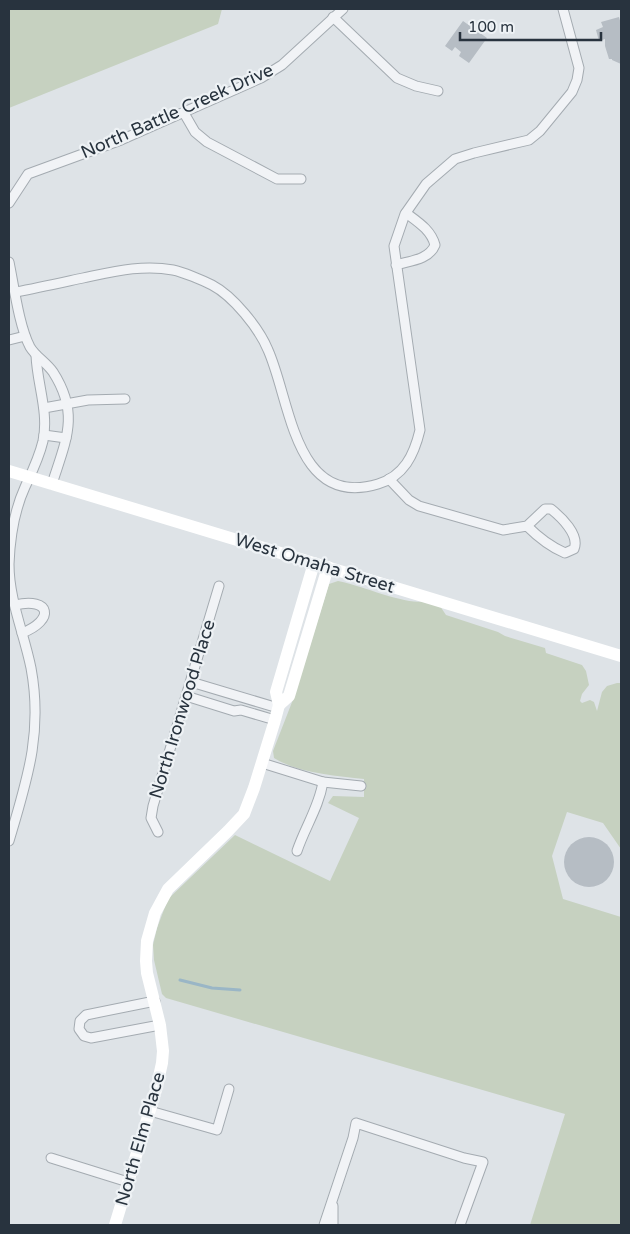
<svg xmlns="http://www.w3.org/2000/svg" width="630" height="1234" viewBox="0 0 630 1234" font-family="'Varela Round',sans-serif">
<rect width="100%" height="100%" fill="#dee3e7"/>
<g fill="#c6d1c0">
<path d="M9,9H222L218,24L9,108Z"/>
<path d="M338,581C358,584 407,606 424,601L440,606L446,615L498,632L505,636L545,648L546,653L582,665L586,671L589,685L582,694L580,701L582,703L590,700L594,702L597,711L602,692L607,686L617,683H621V849L603,823L567,812L552,856L563,899L621,917V1225H530L565,1114L166,998L162,994L154,960L153,945L157,928L168,899L235,835L330,881L359,818L328,803L333,796L364,797V779C336,776 298,773 274,758L273,751L294,697L329,584Z"/>
</g>
<g fill="none" stroke-linecap="round" stroke-linejoin="round">
<path stroke="#9ab6c6" stroke-width="3" d="M180,980L212,988L240,990"/>
</g>
<g fill="#b6bdc4">
<path d="M619,17L621,24V64L612,60V59H609L605,46V39L599,41L596,30L603,27L601,22Z"/>
<path d="M463,21L487,38L469,63L459,56L461,52L455,47L452,51L445,46Z"/>
<circle cx="589" cy="862" r="25"/>
</g>
<g fill="none" stroke-linecap="round" stroke-linejoin="round">
<defs>
<g id="street">
<path d="M333,17L397,78L416,86L438,91"/>
<path d="M184,113L195,132L207,142L277,179H301"/>
<path d="M9,203L28,174L121,140L261,78L282,65L343,9"/>
<path d="M9,262C14,286 19,326 30,347C36,357 46,362 53,372C80,414 66,440 52,484"/>
<path d="M396,265C409,261 429,260 435,245C431,230 418,222 406,213"/>
<path d="M16,292C38,288 60,283 83,278C112,272 142,264 173,270C183,272 202,280 212,285C233,296 259,328 268,350C291,401 294,509 378,484C404,476 414,455 420,430L394,246L405,214L426,184L455,159L474,153L529,140L540,131L572,92L577,80L579,68L563,9"/>
<path d="M9,340L25,336"/>
<path d="M44,408L88,400L125,399"/>
<path d="M44,435L66,438"/>
<path d="M389,479L409,500L419,506L503,530L527,526L545,509H551C561,517 580,535 574,549L565,553C551,547 538,537 527,526"/>
<path d="M15,605C51,597 55,620 22,633"/>
<path d="M191,682L278,708"/>
<path d="M186,696L234,711L241,710L275,720"/>
<path d="M262,763L323,782L361,786"/>
<path d="M158,832L151,818L153,806L219,586"/>
<path d="M9,841C27,780 43,733 31,668C24,633 9,600 9,564C10,538 14,511 25,487C32,472 39,458 43,441C49,412 37,384 36,355"/>
<path d="M297,851C305,827 319,807 323,782"/>
<path d="M155,1001L86,1015L80,1021L79,1029L84,1036L91,1038L160,1025"/>
<path d="M150,1111L217,1130L229,1089"/>
<path d="M51,1158L128,1182"/>
<path d="M333,1206V1225"/>
<path d="M324,1225L353,1138L356,1123L464,1158L483,1162L460,1225"/>
</g>
</defs>
<use href="#street" stroke="#a4abb1" stroke-width="11"/>
<use href="#street" stroke="#f1f3f6" stroke-width="9"/>
<g stroke="#fff" stroke-width="12">
<path d="M9,471L621,656"/>
<path d="M279,705L289,696L328,567"/>
<path d="M115,1225L156,1090L162,1063L163,1051L160,1025L147,973L146,961L147,941L155,913L168,889L228,831L244,814L254,788L275,720L279,705L276,692L314,563"/>
</g>
</g>
<g text-anchor="middle" stroke-width="4.5" stroke-linejoin="round" paint-order="stroke">
<g font-size="18" fill="#28333e" stroke="#eef2f5">
<text transform="translate(177 111) rotate(-24)" y="6">North Battle Creek Drive</text>
<text transform="translate(315 563) rotate(17)" y="6">West Omaha Street</text>
<text transform="translate(182 709) rotate(-73)" y="6">North Ironwood Place</text>
<text transform="translate(140 1139) rotate(-74)" y="6">North Elm Place</text>
</g>
</g>
<rect width="630" height="1234" fill="none" stroke="#28333e" stroke-width="20"/>
<path d="M460 32v8h141v-8" fill="none" stroke="#28333e" stroke-width="2.5"/>
<text x="468" y="32" font-size="15" fill="#28333e" stroke="#eef2f5" stroke-width="4" paint-order="stroke">100 m</text>
</svg>
